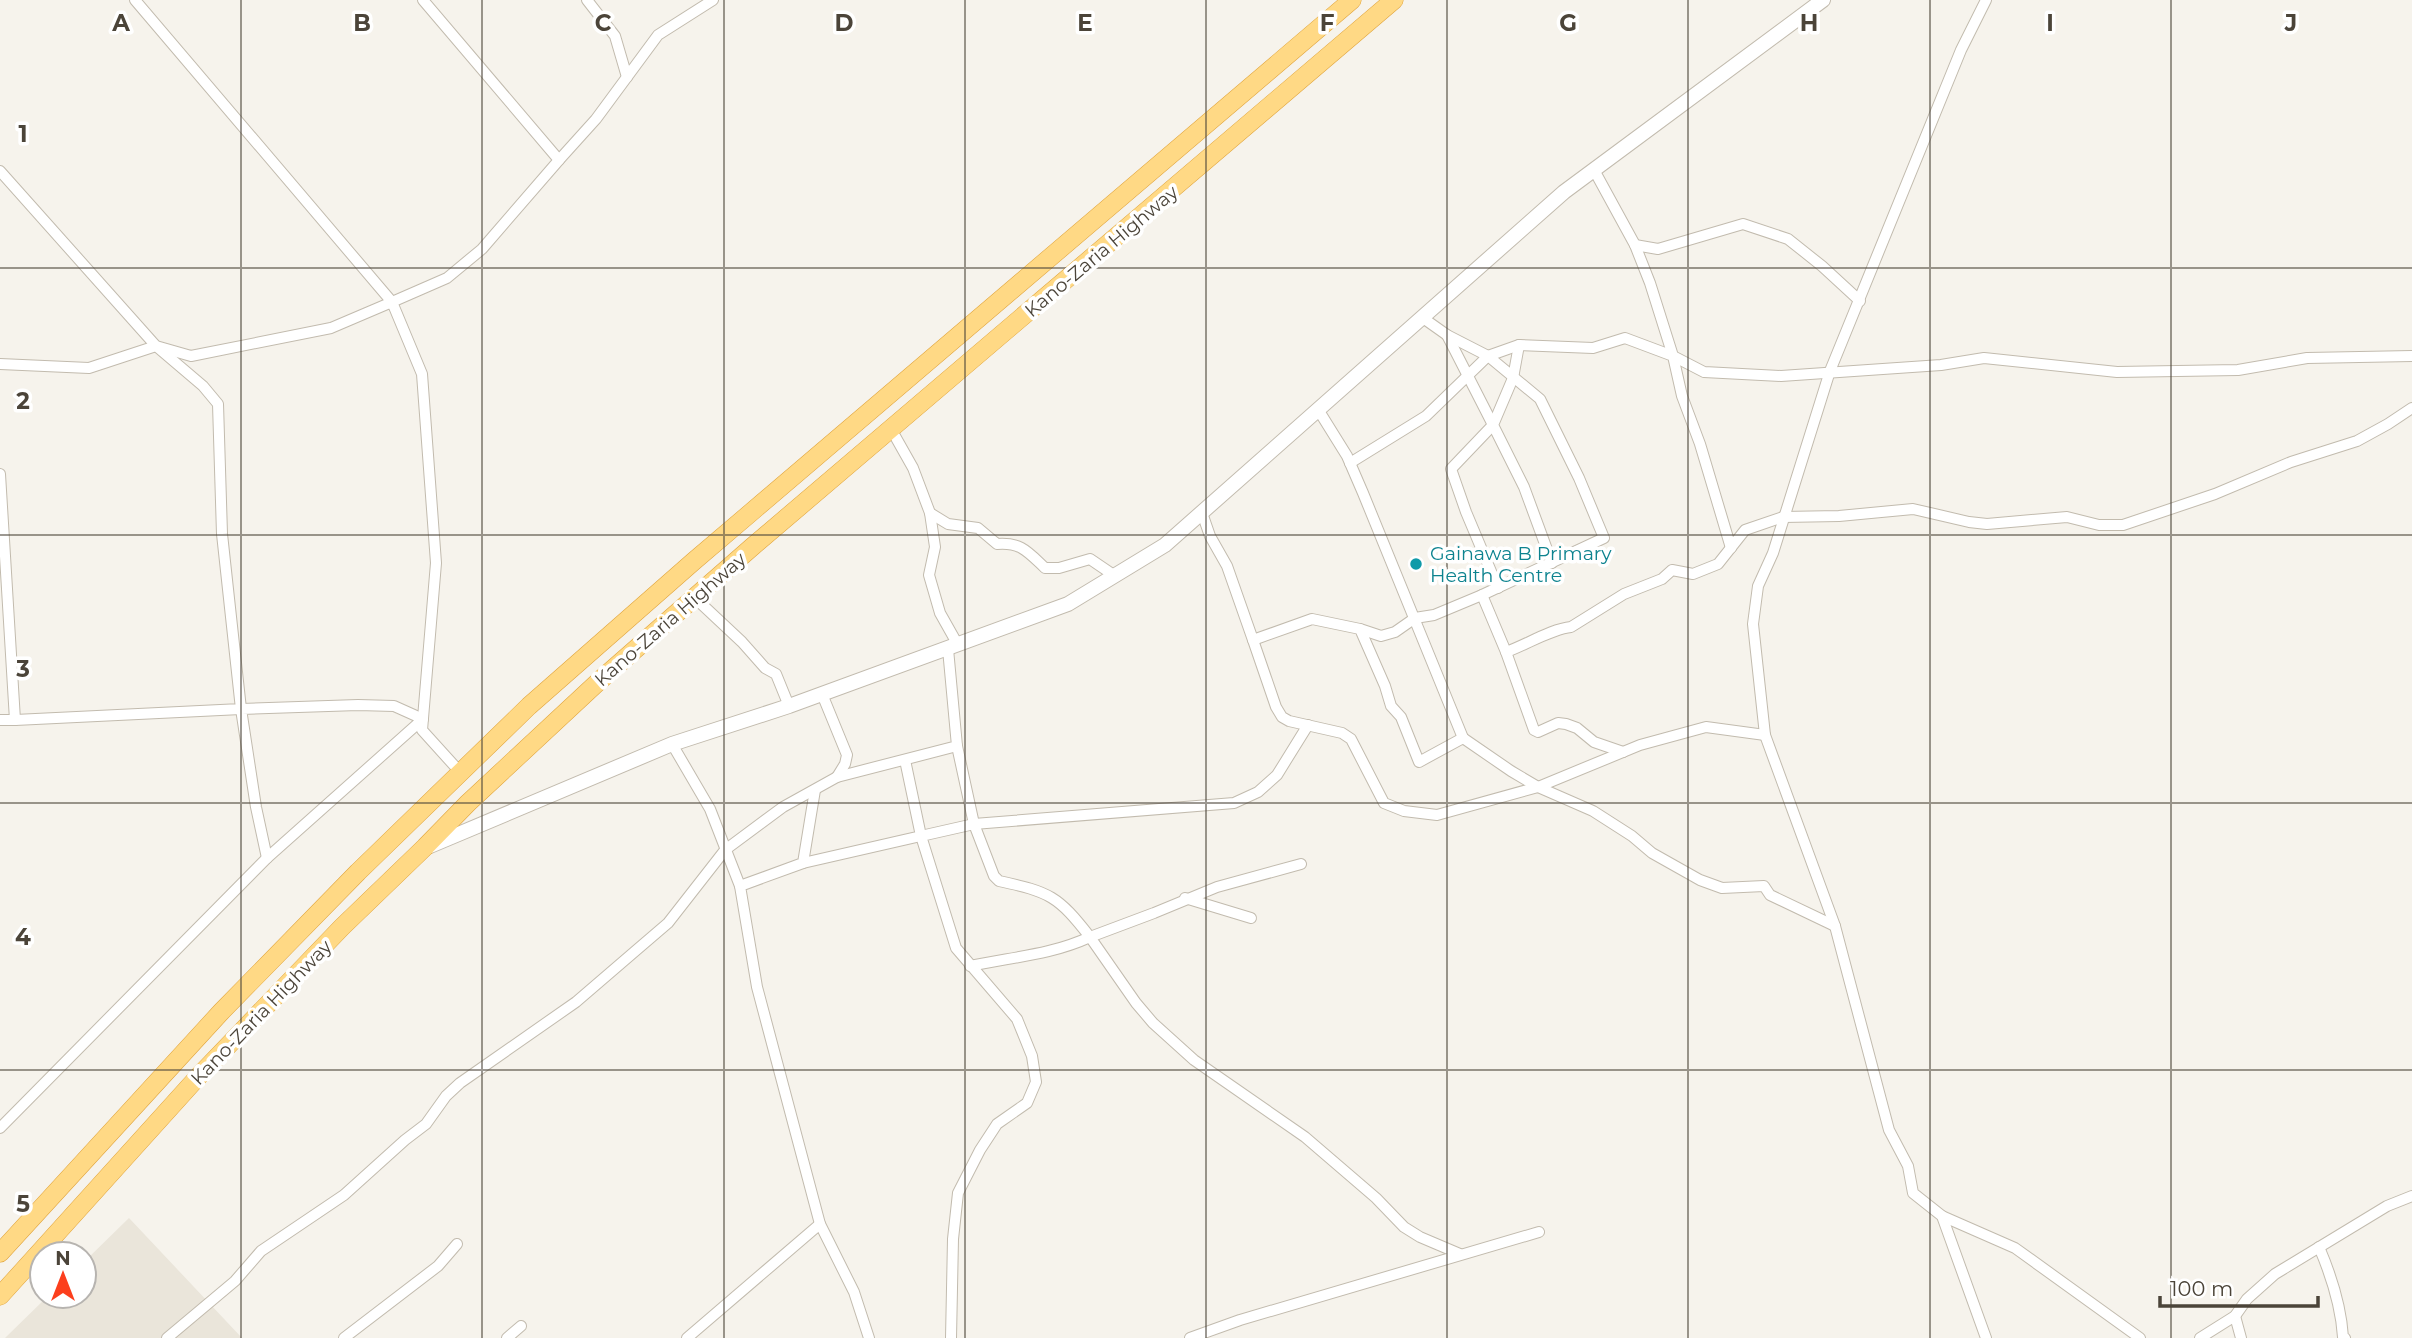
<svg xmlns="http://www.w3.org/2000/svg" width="2412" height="1338" viewBox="0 0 2412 1338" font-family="Montserrat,sans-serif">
<rect width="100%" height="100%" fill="#f6f3ec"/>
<path fill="#eae5da" d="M129,1218L242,1338H5L48,1296H84V1262Z"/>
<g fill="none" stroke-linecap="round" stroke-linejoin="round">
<defs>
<g id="minor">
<path d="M135,0L392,302L447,278L482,249L559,160L423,0"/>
<path d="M587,0L615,36L627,77"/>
<path d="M1986,0L1961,50L1830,371L1773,553L1758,586L1753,624L1765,735L1835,926L1889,1130L1908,1166L1913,1193L1942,1216L1986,1338"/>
<path d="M559,160L596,119L658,35L713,0"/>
<path d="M1594,170L1635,245L1650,283L1673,356L1704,372L1781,376L1941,365L1984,358L2117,372L2238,370L2307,358L2412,356"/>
<path d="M0,171L156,346L191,356L331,328L392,302L422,374L436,563L422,730L460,772"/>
<path d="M1635,245L1658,249L1743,224L1788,239L1822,266L1860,301"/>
<path d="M1423,318L1447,335L1488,356L1540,399L1579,478L1604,538L1482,595"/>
<path d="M1447,335L1493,425L1451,469L1466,512L1498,588"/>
<path d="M1519,345L1513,378L1493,425L1524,487L1552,563"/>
<path d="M0,364L89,368L156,346L203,386L218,404L222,534L241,709L15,720"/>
<path d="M1319,411L1347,456L1363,493L1463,738"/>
<path d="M891,429L913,468L930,513L935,547L929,575L940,613L958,645"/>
<path d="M1350,463L1426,416L1488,356L1519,345L1593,348L1625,338L1673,356L1682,396L1700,444L1731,548"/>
<path d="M0,474L15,720H0"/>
<path d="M930,513L948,524L978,528L997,544C1021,542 1028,552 1045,568H1059L1090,559L1115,576"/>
<path d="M1202,513L1210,536L1227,566L1253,640L1312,619L1360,629L1385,686L1391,706L1401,717L1419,762L1463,738L1511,771L1538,787L1593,811L1632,836L1652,853L1700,880L1722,888L1764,886L1770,895L1835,926"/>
<path d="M694,597L742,642L765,668L776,674L789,706"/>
<path d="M1360,629L1381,636L1395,632L1415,618L1434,615L1482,595L1506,652C1526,645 1551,629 1571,627L1624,594L1662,579L1672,570L1693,574L1718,564L1745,530L1783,517L1839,516L1913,509L1969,522L1987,524L2067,517L2099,525H2123L2215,494L2291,462L2357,441L2388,424L2412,408"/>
<path d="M1253,640L1276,707L1282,717L1289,721L1342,733L1351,739L1384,803L1404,811L1437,815L1538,787L1640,745L1706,727L1765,735"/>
<path d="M1506,652L1534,730L1538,732L1558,723L1566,724L1577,728L1594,742L1623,752"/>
<path d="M822,694L847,755L845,764L837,777"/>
<path d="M358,705L394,706L423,719L267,858L256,807L241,709Z"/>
<path d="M672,744L710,809L740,886"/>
<path d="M815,790L803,863L740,886L757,987L820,1224L854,1292L869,1338"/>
<path d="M803,863L921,836L905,760"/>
<path d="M1301,864L1217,887L1154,913L1090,937C1058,896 1050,892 999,881L994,876L974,824L1234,803L1258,792L1277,775L1308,725"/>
<path d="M1185,898L1251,918"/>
<path d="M970,966C1012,957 1051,955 1090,937L1136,1003L1153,1023L1194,1060L1305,1137L1376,1198L1404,1227L1420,1237L1460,1254"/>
<path d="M0,1128L267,858"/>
<path d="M1942,1216L2015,1248L2140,1338"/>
<path d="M2319,1247C2331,1275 2341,1306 2343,1337L2345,1338"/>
<path d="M2235,1316L2241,1338"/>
<path d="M167,1338L235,1281L261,1251L344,1195L405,1140L426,1124L446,1096L460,1083L576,1002L633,953L668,923L725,850L783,807L837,777L957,746L948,649"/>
<path d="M344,1338L438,1266L457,1244"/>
<path d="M507,1338L521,1326"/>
<path d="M687,1338L820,1224"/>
<path d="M951,1338L953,1239L958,1193L980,1150L997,1124L1027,1103L1036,1082L1032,1056L1017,1019L956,948L921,836L974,824L957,746"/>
<path d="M1190,1338L1240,1320L1539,1232"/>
<path d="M2200,1338L2235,1316L2247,1299L2275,1274L2387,1206L2412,1196"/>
</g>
<path id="tertiary" d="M430,846L672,744L789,706L1068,604L1165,545L1564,192L1823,0"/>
<g id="trunk">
<path d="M0,1253L221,1012L358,872L529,706L694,561L1352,0"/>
<path d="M0,1296L196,1079L342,927L425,847L468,803L598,682L752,547L1394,0"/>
</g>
</defs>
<use href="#minor" stroke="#c2bbae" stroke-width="12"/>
<use href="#tertiary" stroke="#c2bbae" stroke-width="16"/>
<use href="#trunk" stroke="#e0a43c" stroke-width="19"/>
<use href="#minor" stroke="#fff" stroke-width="10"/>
<use href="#tertiary" stroke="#fff" stroke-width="14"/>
<use href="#trunk" stroke="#ffd985" stroke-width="18"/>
</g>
<path fill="none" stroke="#4b4439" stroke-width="2" stroke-opacity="0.55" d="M241,0V1338M482,0V1338M724,0V1338M965,0V1338M1206,0V1338M1447,0V1338M1688,0V1338M1930,0V1338M2171,0V1338M0,268H2412M0,535H2412M0,803H2412M0,1070H2412"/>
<circle fill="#0f9aa8" stroke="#fff" stroke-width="2.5" cx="1416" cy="564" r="7"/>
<g text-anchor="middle" stroke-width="7" stroke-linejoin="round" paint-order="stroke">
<g font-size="19" fill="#4b4439" stroke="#fff">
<text transform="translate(1101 251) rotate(-40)" y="7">Kano-Zaria Highway</text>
<text transform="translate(670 619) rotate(-41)" y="7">Kano-Zaria Highway</text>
<text transform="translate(261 1012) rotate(-46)" y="7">Kano-Zaria Highway</text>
</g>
<g font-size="19" fill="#0d838f" stroke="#fff" text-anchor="start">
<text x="1430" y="560">Gainawa B Primary<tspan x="1430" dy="22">Health Centre</tspan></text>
</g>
</g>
<g font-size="23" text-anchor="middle" font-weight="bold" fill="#4b4439" stroke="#fff" stroke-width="7" stroke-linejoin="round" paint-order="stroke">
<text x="121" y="31">A</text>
<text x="362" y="31">B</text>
<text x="603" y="31">C</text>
<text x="844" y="31">D</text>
<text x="1085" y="31">E</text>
<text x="1327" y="31">F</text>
<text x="1568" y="31">G</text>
<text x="1809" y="31">H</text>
<text x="2050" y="31">I</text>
<text x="2291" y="31">J</text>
<text x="23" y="142">1</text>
<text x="23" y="409">2</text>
<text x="23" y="677">3</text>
<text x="23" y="945">4</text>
<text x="23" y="1212">5</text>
</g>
<g transform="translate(63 1275)"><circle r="33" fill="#ffffff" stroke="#b7b4b0" stroke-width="2"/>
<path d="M0-5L12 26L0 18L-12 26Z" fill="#fc3f1d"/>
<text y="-10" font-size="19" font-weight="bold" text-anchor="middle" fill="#4b4439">N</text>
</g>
<path d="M2160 1296v10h158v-10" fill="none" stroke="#4b4439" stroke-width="3.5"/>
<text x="2170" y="1296" font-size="21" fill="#4b4439" stroke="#ffffff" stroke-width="5" paint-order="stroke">100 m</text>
</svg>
